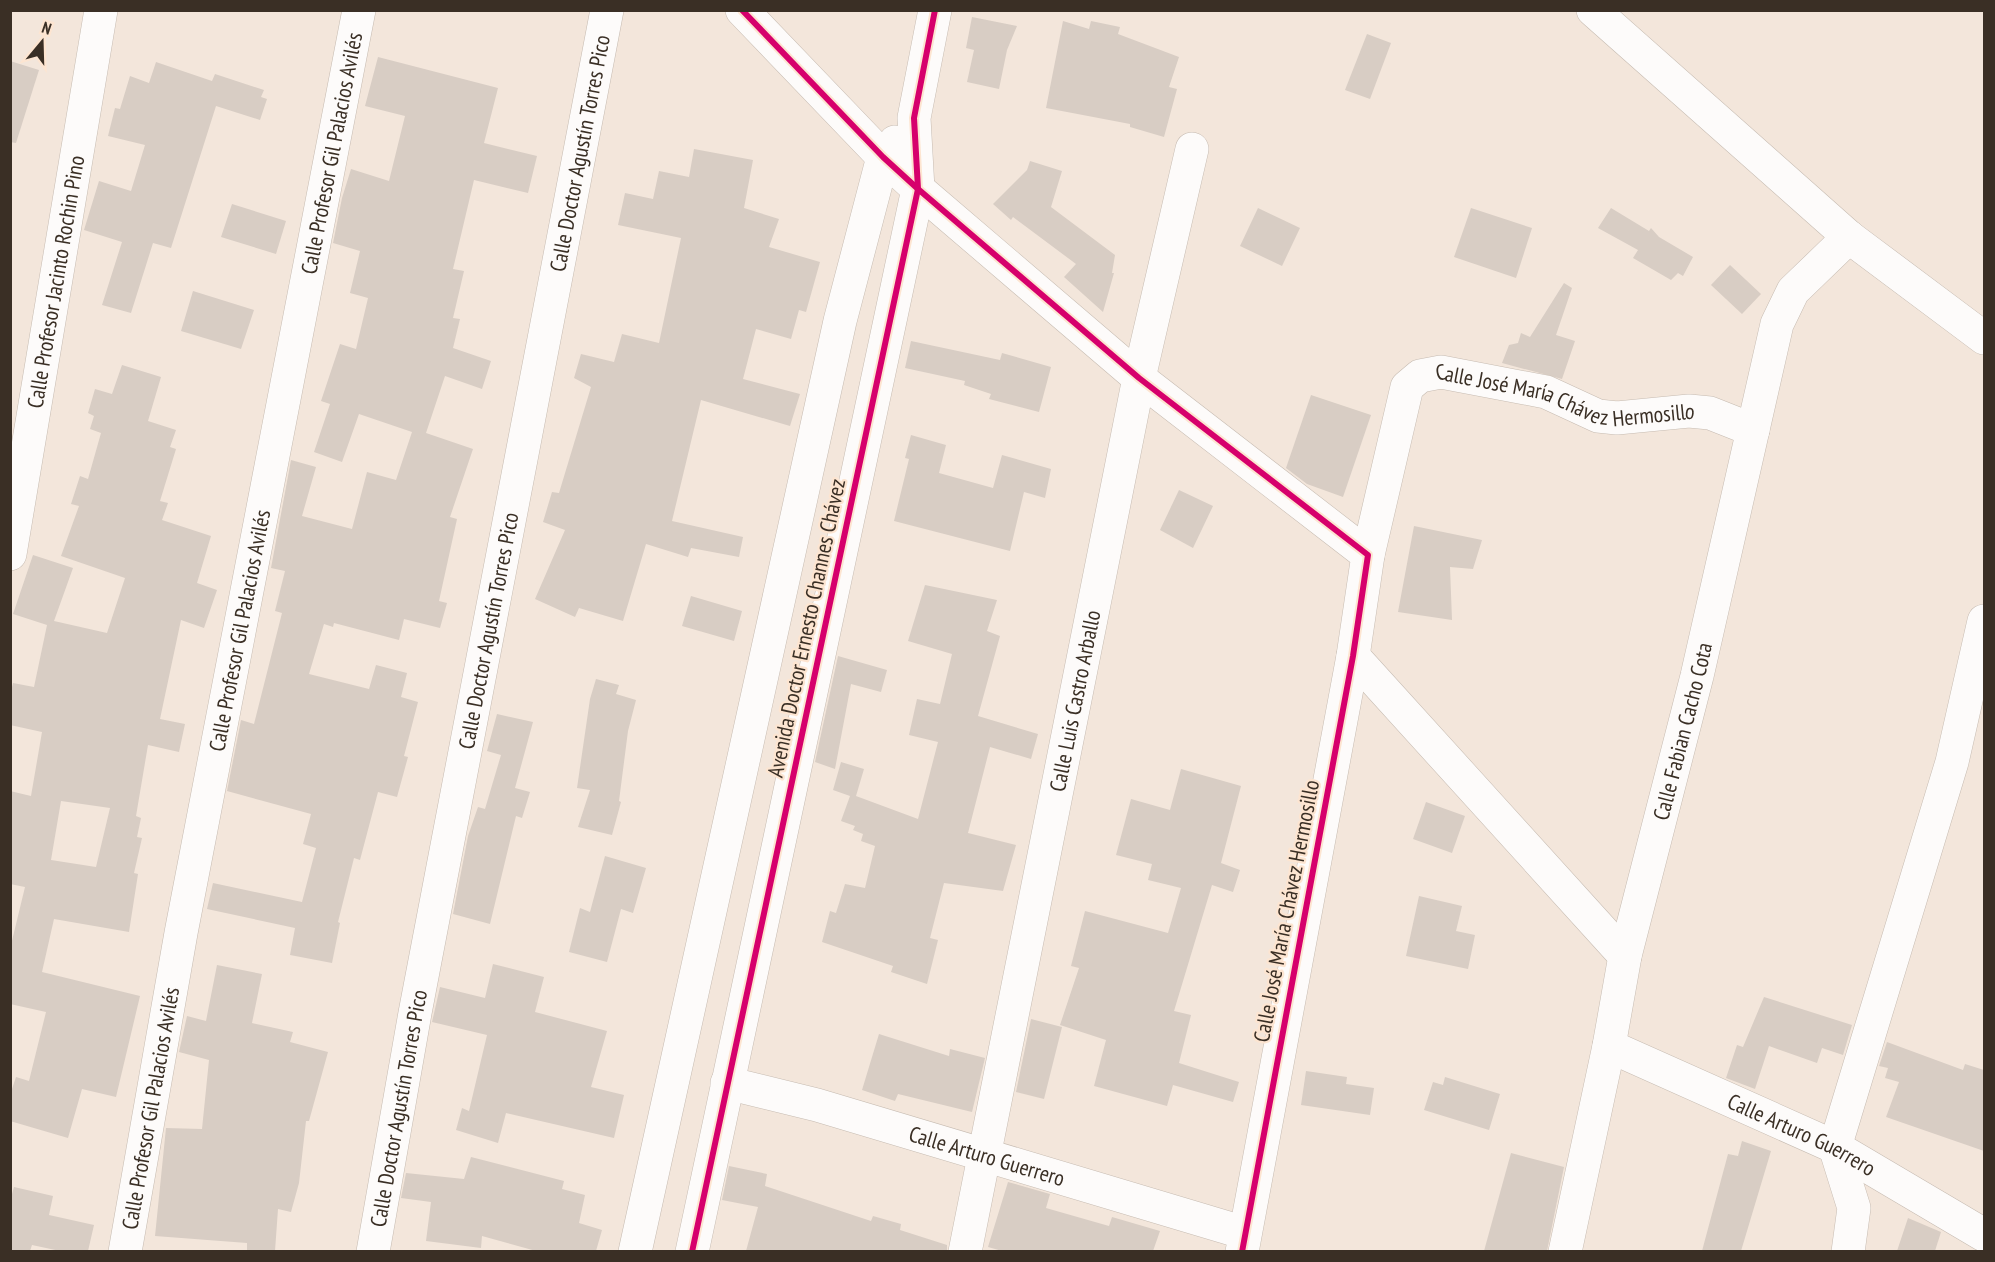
<svg xmlns="http://www.w3.org/2000/svg" width="1995" height="1262" viewBox="0 0 1995 1262" font-family="'PT Sans Narrow',sans-serif">
<rect width="100%" height="100%" fill="#f3e6db"/>
<g fill="#d8cdc4" fill-rule="evenodd">
<path d="M972,17L1017,26L1007,50L999,89L967,82L974,50L966,48Z"/>
<path d="M1063,21L1089,29L1091,21L1120,27L1118,34L1179,57L1169,87L1177,89L1164,137L1130,127V124L1046,108Z"/>
<path d="M1367,34L1391,43L1370,99L1345,90Z"/>
<path d="M378,57L498,88L484,143L537,156L528,193L474,180L453,269L464,271L453,318L460,319L453,348L491,361L482,389L445,376L426,433L473,449L450,517L457,519L439,601L447,603L440,628L404,619L399,640L334,623L333,627L324,624L309,674L369,689L376,665L407,673L401,697L418,702L404,756L408,757L397,797L378,792L360,860L354,858L338,922L340,923L332,963L290,955L295,928L207,909L213,883L302,902L316,848L303,844L311,814L227,791L241,720L254,724L282,613L275,611L285,571L271,568L291,460L316,467L302,516L352,529L367,472L396,480L412,432L359,414L342,462L314,452L330,404L321,401L340,344L356,349L368,298L350,293L360,251L333,243L342,198L351,169L389,181L405,116L365,106Z"/>
<path d="M10,61L39,70L16,143L10,142Z"/>
<path d="M156,62L212,81L215,74L264,90L261,97L267,99L260,120L216,106L171,248L153,243L131,313L102,305L122,242L84,230L99,181L131,191L145,145L108,136L115,108L120,109L130,76L149,83Z"/>
<path d="M694,149L753,160L744,208L779,219L769,247L820,262L806,312L799,310L791,339L756,329L743,379L800,394L790,426L701,400L672,521L743,537L739,557L691,548L688,557L646,544L623,621L579,608L575,617L535,599L565,530L543,522L552,492L559,493L591,387L574,378L581,354L614,362L622,334L659,343L681,238L618,225L625,193L653,199L659,171L689,177Z"/>
<path d="M1030,161L1062,171L1051,207L1115,255L1112,273H1114L1103,312L1064,277L1076,264L1013,217L1011,220L993,204L1027,170Z"/>
<path d="M232,204L286,221L276,254L221,237Z"/>
<path d="M1258,208L1300,228L1282,266L1240,246Z"/>
<path d="M1471,208L1532,228L1516,278L1454,257Z"/>
<path d="M1611,208L1649,231L1651,228L1659,237L1693,257L1683,276L1678,273L1671,280L1633,258L1638,250L1598,228Z"/>
<path d="M1730,265L1761,294L1742,314L1711,285Z"/>
<path d="M1564,283L1572,288L1556,335L1575,341L1562,379L1502,363L1509,345L1518,343L1521,333L1530,337Z"/>
<path d="M193,291L254,310L241,349L181,331Z"/>
<path d="M911,341L1000,360L1002,353L1051,367L1039,412L989,399L991,394L964,385L965,381L905,368Z"/>
<path d="M122,365L161,377L148,421L176,430L170,447L176,449L160,501L168,503L162,520L211,536L197,583L217,590L204,628L181,620L160,719L185,724L179,752L148,745L136,816L141,818L137,837L142,838L134,873L138,874L129,932L54,919L42,972L140,996L116,1097L82,1089L68,1138L10,1121V1095L16,1077L29,1081L46,1012L10,1004V949L25,887L10,884V791L31,796L42,732L10,725V695L13,683L34,687L47,625L13,614L33,555L73,568L54,621L107,633L125,578L61,556L79,506L71,504L80,476L88,479L101,433L90,429L94,416L88,413L95,389L112,394ZM61,801L110,808L96,867L51,860Z"/>
<path d="M1311,395L1371,415L1343,497L1307,484L1286,468Z"/>
<path d="M911,435L946,445L939,473L993,488L1002,455L1051,469L1045,498L1024,492L1010,551L894,521L909,459L905,458Z"/>
<path d="M1179,490L1213,506L1193,548L1160,530Z"/>
<path d="M1414,526L1482,540L1473,569L1450,567L1452,620L1398,612Z"/>
<path d="M925,585L997,600L987,631L1000,636L978,716L1038,734L1031,759L990,747L968,833L1016,845L1003,891L944,883L930,938L938,940L927,984L891,972L893,966L822,942L830,911L836,913L845,884L865,888L875,846L861,841L863,834L853,830L855,826L841,821L850,796L833,790L841,762L864,769L856,796L918,819L938,742L909,735L917,699L940,704L952,654L908,641Z"/>
<path d="M691,596L742,611L734,641L682,626Z"/>
<path d="M838,656L887,670L881,692L851,684L835,769L815,762Z"/>
<path d="M596,679L619,685L616,694L636,700L628,731L619,801L621,802L612,835L578,827L590,790L577,788L590,699Z"/>
<path d="M497,714L533,722L515,788L530,792L522,818L516,816L490,924L453,914L468,836L478,807L485,809L501,755L487,751Z"/>
<path d="M1181,769L1241,786L1221,863L1240,870L1233,892L1212,885L1174,1011L1191,1015L1179,1063L1239,1082L1233,1102L1173,1085L1167,1106L1094,1086L1106,1040L1060,1025L1079,968L1071,966L1085,911L1168,933L1181,888L1148,880L1152,864L1116,855L1131,799L1170,810Z"/>
<path d="M1426,802L1465,816L1452,853L1413,839Z"/>
<path d="M605,856L646,868L633,913L621,909L607,962L569,952L580,908L590,912Z"/>
<path d="M1419,896L1462,906L1456,931L1475,935L1468,969L1406,956Z"/>
<path d="M493,964L544,977L535,1012L607,1031L591,1087L624,1095L614,1138L506,1113L498,1143L456,1130L462,1108L469,1111L487,1035L432,1022L435,1009L440,987L485,998Z"/>
<path d="M217,965L262,974L252,1023L293,1032L290,1042L328,1052L309,1121H306L299,1183L291,1212L278,1209L275,1251H247V1243L155,1236L166,1128L202,1129L209,1060L179,1052L187,1016L206,1021Z"/>
<path d="M1764,997L1852,1025L1843,1055L1822,1048L1817,1063L1769,1046L1755,1089L1726,1078L1737,1045L1743,1047Z"/>
<path d="M1031,1019L1062,1027L1044,1099L1016,1092Z"/>
<path d="M879,1034L949,1056L950,1049L985,1058L972,1112L898,1094L895,1101L862,1090Z"/>
<path d="M1887,1042L1963,1070L1965,1064L1984,1070V1151L1886,1117L1899,1082L1885,1078L1888,1068L1879,1066Z"/>
<path d="M1306,1071L1347,1077L1346,1084L1374,1088L1370,1115L1301,1105Z"/>
<path d="M1445,1077L1500,1094L1489,1130L1424,1110L1433,1082L1443,1085Z"/>
<path d="M1742,1141L1771,1151L1741,1251H1702L1728,1154L1738,1156Z"/>
<path d="M1511,1153L1564,1167L1547,1251H1484Z"/>
<path d="M471,1157L564,1181L562,1189L585,1195L579,1223L602,1230L596,1251H536L482,1236L481,1248L426,1241L431,1202L401,1198L406,1173L464,1179Z"/>
<path d="M729,1166L767,1174L765,1186L871,1221L873,1216L901,1224L900,1230L947,1245V1251H746L758,1207L722,1200Z"/>
<path d="M1008,1182L1050,1194L1046,1208L1109,1226L1112,1217L1160,1231L1153,1251H1002L988,1247Z"/>
<path d="M14,1187L53,1196L49,1215L94,1225L88,1251H60L32,1245L30,1251H10V1201Z"/>
<path d="M1908,1218L1941,1232L1935,1251H1897Z"/>
</g>
<g fill="none" stroke-linecap="round" stroke-linejoin="round">
<defs>
<g id="minor">
<path d="M742,10L883,157L918,189L1139,378L1368,555L1353,656L1242,1252"/>
<path d="M1593,10L1849,237L1984,338"/>
<path id="s1" d="M10,554L101,10"/>
<path id="s2" d="M1368,555L1407,387L1420,376L1441,372L1546,392L1598,416L1617,418L1689,411L1710,413L1753,430"/>
<path d="M1353,656L1625,956"/>
<path id="s3" d="M1609,1046L1835,1147L1984,1235"/>
<path id="s4" d="M727,1083L817,1105L1245,1233"/>
<path id="s5" d="M125,1252L181,933L359,10"/>
<path id="s6" d="M373,1252L415,1013L607,10"/>
<path d="M635,1252L840,321L883,157L895,142"/>
<path d="M692,1252L918,189L914,118L935,10"/>
<path id="s7" d="M965,1252L1139,378L1192,149"/>
<path id="s8" d="M1565,1252L1609,1046L1625,956L1697,676L1777,324L1793,291L1849,237"/>
<path d="M1848,1252L1854,1208L1835,1147L1952,762L1984,621"/>
</g>
</defs>
<use href="#minor" stroke="#c6bbb1" stroke-width="34"/>
<use href="#minor" stroke="#fdfbfa" stroke-width="33"/>
<defs>
<g id="cycleway">
<path d="M742,10L883,157L918,189L1139,378L1368,555L1353,656L1242,1252"/>
<path d="M692,1252L918,189L914,118L935,10"/>
</g>
</defs>
<use href="#cycleway" stroke="#fde5d1" stroke-width="10"/>
<use href="#cycleway" stroke="#d6006c" stroke-width="6"/>
</g>
<g text-anchor="middle" stroke-width="4.5" stroke-linejoin="round" paint-order="stroke">
<g font-size="22" fill="#3a2f25" stroke="#fde5d1">
<text dy="8" stroke="none"><textPath href="#s5" startOffset="1118">Calle Profesor Gil Palacios Avilés</textPath></text>
<text dy="8" stroke="none"><textPath href="#s6" startOffset="1118">Calle Doctor Agustín Torres Pico</textPath></text>
<text dy="8" stroke="none"><textPath href="#s1" startOffset="276">Calle Profesor Jacinto Rochin Pino</textPath></text>
<text dy="8" stroke="none"><textPath href="#s2" startOffset="339">Calle José María Chávez Hermosillo</textPath></text>
<text transform="translate(806 628) rotate(-78)" y="8">Avenida Doctor Ernesto Channes Chávez</text>
<text dy="8" stroke="none"><textPath href="#s5" startOffset="632">Calle Profesor Gil Palacios Avilés</textPath></text>
<text dy="8" stroke="none"><textPath href="#s6" startOffset="632">Calle Doctor Agustín Torres Pico</textPath></text>
<text dy="8" stroke="none"><textPath href="#s7" startOffset="562">Calle Luis Castro Arballo</textPath></text>
<text dy="8" stroke="none"><textPath href="#s8" startOffset="534">Calle Fabian Cacho Cota</textPath></text>
<text transform="translate(1286 911) rotate(-79)" y="8">Calle José María Chávez Hermosillo</text>
<text dy="8" stroke="none"><textPath href="#s5" startOffset="146">Calle Profesor Gil Palacios Avilés</textPath></text>
<text dy="8" stroke="none"><textPath href="#s6" startOffset="146">Calle Doctor Agustín Torres Pico</textPath></text>
<text dy="8" stroke="none"><textPath href="#s3" startOffset="212">Calle Arturo Guerrero</textPath></text>
<text dy="8" stroke="none"><textPath href="#s4" startOffset="270">Calle Arturo Guerrero</textPath></text>
</g>
</g>
<rect width="1995" height="1262" fill="none" stroke="#3a2f25" stroke-width="24"/>
<g transform="translate(42 42) rotate(19)" stroke="#fde5d1" stroke-width="4.5" paint-order="stroke">
<path d="M0-4.5L10 22L0 15L-10 22Z" fill="#3a2f25"/>
<text y="-9" font-size="16" font-weight="bold" text-anchor="middle" fill="#3a2f25">N</text>
</g>
</svg>
